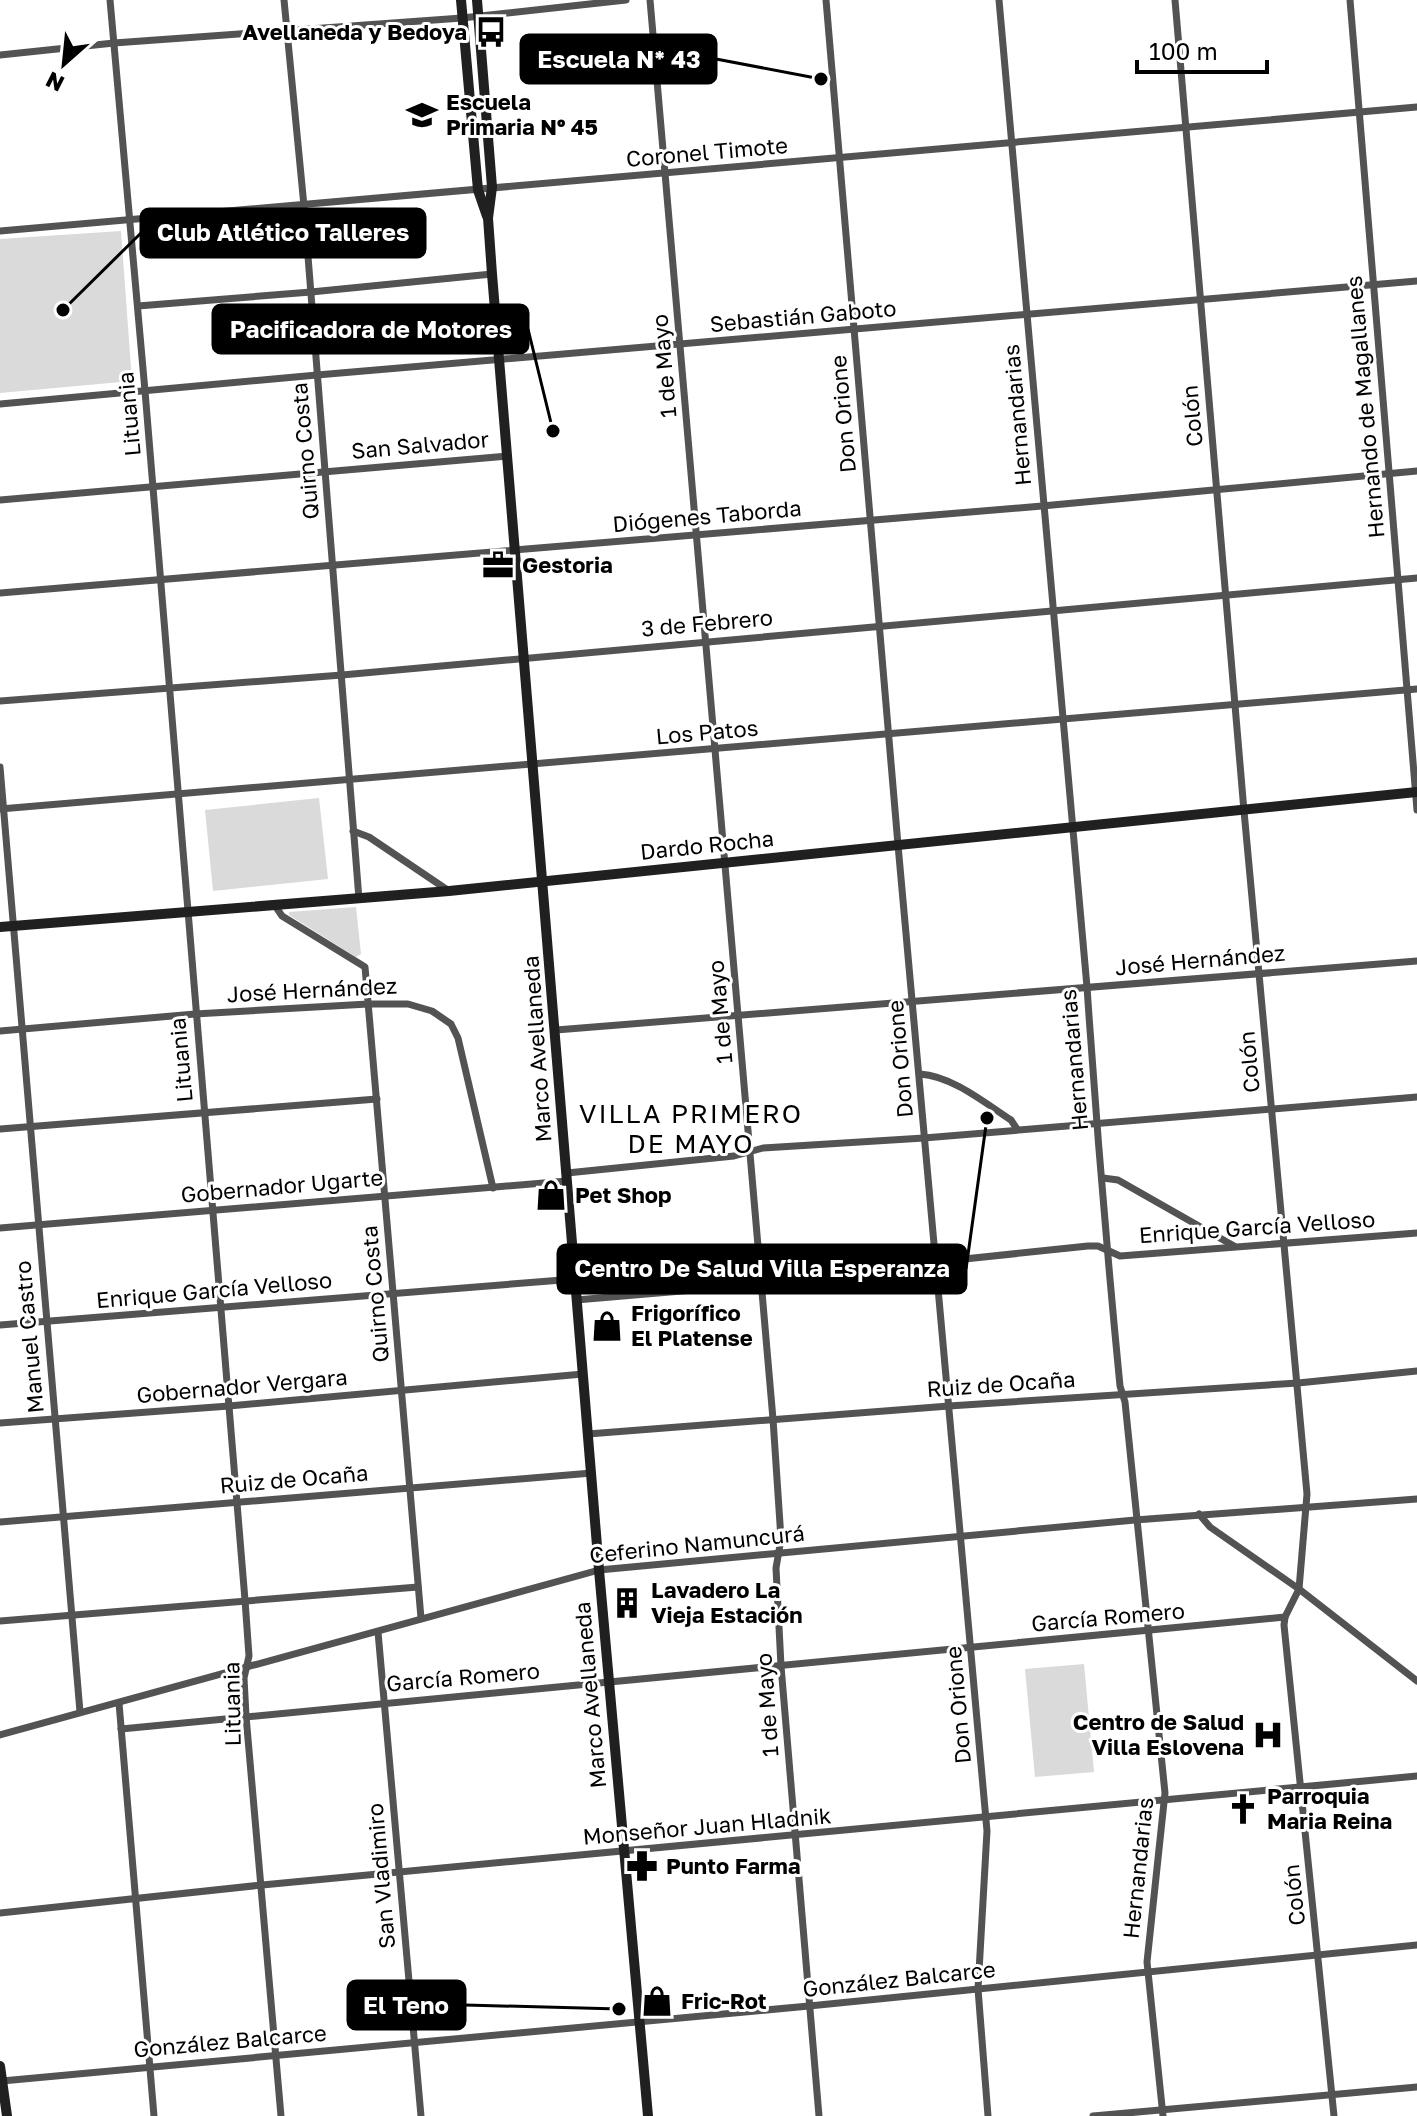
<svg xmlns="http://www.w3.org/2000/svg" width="1417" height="2116" viewBox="0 0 1417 2116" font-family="'Golos Text',sans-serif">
<rect width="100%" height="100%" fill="#fff"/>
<g fill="#dadada">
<path d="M121,231L132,381L0,393V239Z"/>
<path d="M319,798L328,879L213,891L205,810Z"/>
<path d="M356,907L361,954L356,957L289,915V912Z"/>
<path d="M1084,1664L1094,1772L1035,1777L1025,1669Z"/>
</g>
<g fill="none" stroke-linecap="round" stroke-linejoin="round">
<g stroke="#535353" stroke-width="7">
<path d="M110,0L145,391L245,1600L249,1656L244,1678L246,1716L281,2116"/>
<path d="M284,0L304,206L359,899"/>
<path d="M650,0L773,1419L781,1539L776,1568L781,1666L819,2116"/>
<path d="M826,0L898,845L987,1831L978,1989L988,2116"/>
<path d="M999,0L1087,987C1096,1120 1107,1253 1120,1386L1125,1402L1165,1793L1147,1962L1163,2116"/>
<path d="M1175,0L1244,811L1307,1494L1299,1589L1285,1617L1284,1625L1334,2116"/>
<path d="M1350,0L1417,810"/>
<path d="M0,55L114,43L462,18L626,0"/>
<path d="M0,231L1417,107"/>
<path d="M138,306L311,292L492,274"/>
<path d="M0,404L317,375L1417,281"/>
<path d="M0,500L508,456"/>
<path d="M0,593L1042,506L1417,471"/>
<path d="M0,701L342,675L1417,578"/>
<path d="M0,767L80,1712"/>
<path d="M0,809L1417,689"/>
<path d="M353,831L369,837L449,891"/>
<path d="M276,907L282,916L365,967L421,1618"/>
<path d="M556,1030L1417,961"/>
<path d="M0,1031L195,1014L368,1004H408L432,1011L451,1024L458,1038L493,1188"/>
<path d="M920,1074C952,1076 985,1103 1011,1120L1017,1129"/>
<path d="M0,1129L377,1099"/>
<path d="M567,1173L734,1156L763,1148L924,1138L1417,1097"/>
<path d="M1103,1178L1118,1180L1234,1246"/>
<path d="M0,1228L567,1181"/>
<path d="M576,1300L834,1278L936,1262L1088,1246H1098L1120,1256L1417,1233"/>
<path d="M0,1325L575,1279"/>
<path d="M0,1423L229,1406L583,1374"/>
<path d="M588,1434L949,1406L1298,1383L1417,1371"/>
<path d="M1199,1514L1210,1527L1299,1589L1417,1681"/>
<path d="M0,1522L592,1473"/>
<path d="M0,1621L418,1587"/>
<path d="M378,1632L421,2116"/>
<path d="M119,1703L154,2116"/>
<path d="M121,1729L1285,1617"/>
<path d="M0,1735L599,1570L1135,1520L1417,1499"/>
<path d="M0,1913L262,1885L1417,1776"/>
<path d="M2,2081L809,2006L1417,1945"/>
<path d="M1093,2116L1417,2087"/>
</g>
<g stroke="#202020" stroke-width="10">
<path d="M461,0L478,190L487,216"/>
<path d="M477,0L492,187L488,218L492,274L599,1570L648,2116"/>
<path d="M0,927L449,891L1417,792"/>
<path d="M0,2066L7,2116"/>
</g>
</g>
<defs>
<symbol id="bus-bare" viewBox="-9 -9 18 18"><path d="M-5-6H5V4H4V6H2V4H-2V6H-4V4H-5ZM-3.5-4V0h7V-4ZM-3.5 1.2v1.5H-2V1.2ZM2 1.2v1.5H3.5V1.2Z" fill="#000" stroke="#fff" stroke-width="2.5" paint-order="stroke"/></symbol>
<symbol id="school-bare" viewBox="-9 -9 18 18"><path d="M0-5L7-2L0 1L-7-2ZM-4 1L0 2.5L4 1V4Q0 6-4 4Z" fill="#000" stroke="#fff" stroke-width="2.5" paint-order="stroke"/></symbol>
<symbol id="office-bare" viewBox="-9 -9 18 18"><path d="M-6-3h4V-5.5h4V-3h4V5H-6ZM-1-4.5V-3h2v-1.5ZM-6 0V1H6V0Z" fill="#000" stroke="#fff" stroke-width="2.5" paint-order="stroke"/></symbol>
<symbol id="shop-bare" viewBox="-9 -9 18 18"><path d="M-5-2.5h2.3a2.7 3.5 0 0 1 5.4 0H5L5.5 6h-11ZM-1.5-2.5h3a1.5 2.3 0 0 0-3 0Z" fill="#000" stroke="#fff" stroke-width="2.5" paint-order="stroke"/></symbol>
<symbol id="building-bare" viewBox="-9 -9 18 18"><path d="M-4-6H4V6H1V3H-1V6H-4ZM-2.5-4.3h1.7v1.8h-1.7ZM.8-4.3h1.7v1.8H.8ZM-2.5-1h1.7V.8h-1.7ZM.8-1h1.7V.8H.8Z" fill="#000" stroke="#fff" stroke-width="2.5" paint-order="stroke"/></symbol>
<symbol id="hospital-bare" viewBox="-9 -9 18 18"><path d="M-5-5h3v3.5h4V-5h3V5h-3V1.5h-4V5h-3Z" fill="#000" stroke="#fff" stroke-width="2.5" paint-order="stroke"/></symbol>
<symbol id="church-bare" viewBox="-9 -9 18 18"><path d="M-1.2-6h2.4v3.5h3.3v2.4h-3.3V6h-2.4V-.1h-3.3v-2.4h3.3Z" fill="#000" stroke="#fff" stroke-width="2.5" paint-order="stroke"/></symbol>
<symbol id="pharmacy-bare" viewBox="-9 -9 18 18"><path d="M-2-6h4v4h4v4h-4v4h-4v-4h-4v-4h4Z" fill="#000" stroke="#fff" stroke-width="2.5" paint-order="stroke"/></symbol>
</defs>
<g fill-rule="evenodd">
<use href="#bus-bare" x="469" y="10" width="44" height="44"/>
<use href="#school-bare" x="400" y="93" width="44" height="44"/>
<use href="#office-bare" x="476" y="543" width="44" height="44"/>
<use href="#shop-bare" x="529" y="1173" width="44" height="44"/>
<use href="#shop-bare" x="585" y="1304" width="44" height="44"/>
<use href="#building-bare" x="605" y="1581" width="44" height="44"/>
<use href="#hospital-bare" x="1246" y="1713" width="44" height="44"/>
<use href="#church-bare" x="1221" y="1787" width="44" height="44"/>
<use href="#pharmacy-bare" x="620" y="1844" width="44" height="44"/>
<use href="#shop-bare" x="635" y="1979" width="44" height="44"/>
</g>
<g text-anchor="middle" stroke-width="6" stroke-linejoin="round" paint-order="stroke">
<g font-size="22" font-weight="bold" fill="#000" stroke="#fff" text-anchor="start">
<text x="467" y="40" text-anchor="end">Avellaneda y Bedoya</text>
<text x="446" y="110">Escuela<tspan x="446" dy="25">Primaria Nº 45</tspan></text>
<text x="522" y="573">Gestoria</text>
<text x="575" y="1203">Pet Shop</text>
<text x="631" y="1321">Frigorífico<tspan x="631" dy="25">El Platense</tspan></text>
<text x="651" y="1598">Lavadero La<tspan x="651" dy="25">Vieja Estación</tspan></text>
<text x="1244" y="1730" text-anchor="end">Centro de Salud<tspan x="1244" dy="25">Villa Eslovena</tspan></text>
<text x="1267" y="1804">Parroquia<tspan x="1267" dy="25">Maria Reina</tspan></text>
<text x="666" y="1874">Punto Farma</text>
<text x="681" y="2009">Fric-Rot</text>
</g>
<g font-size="22" fill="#000" stroke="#fff">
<text transform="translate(707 152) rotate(-5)" y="8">Coronel Timote</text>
<text transform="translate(803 316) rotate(-5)" y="8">Sebastián Gaboto</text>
<text transform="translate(664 366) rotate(-95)" y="8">1 de Mayo</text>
<text transform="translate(1365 407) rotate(-95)" y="8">Hernando de Magallanes</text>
<text transform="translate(129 414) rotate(-95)" y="8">Lituania</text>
<text transform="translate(843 414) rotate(-95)" y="8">Don Orione</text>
<text transform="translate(1017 415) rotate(-95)" y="8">Hernandarias</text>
<text transform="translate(1192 416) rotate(-95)" y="8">Colón</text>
<text transform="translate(420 445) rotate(-5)" y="8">San Salvador</text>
<text transform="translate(305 451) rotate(-95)" y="8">Quirno Costa</text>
<text transform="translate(707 516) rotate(-5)" y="8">Diógenes Taborda</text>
<text transform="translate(707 623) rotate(-5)" y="8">3 de Febrero</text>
<text transform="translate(707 732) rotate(-5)" y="8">Los Patos</text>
<text transform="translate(707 845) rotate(-6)" y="8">Dardo Rocha</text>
<text transform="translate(1200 960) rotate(-5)" y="8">José Hernández</text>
<text transform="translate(312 990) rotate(-3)" y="8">José Hernández</text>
<text transform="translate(720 1012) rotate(-95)" y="8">1 de Mayo</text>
<text transform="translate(537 1049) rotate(-94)" y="8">Marco Avellaneda</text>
<text transform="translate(900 1059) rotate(-95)" y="8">Don Orione</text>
<text transform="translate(181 1060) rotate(-95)" y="8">Lituania</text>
<text transform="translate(1074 1060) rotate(-95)" y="8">Hernandarias</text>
<text transform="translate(1249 1062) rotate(-95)" y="8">Colón</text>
<text transform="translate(282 1186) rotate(-5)" y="8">Gobernador Ugarte</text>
<text transform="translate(1257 1227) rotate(-4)" y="8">Enrique García Velloso</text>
<text transform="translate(214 1290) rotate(-5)" y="8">Enrique García Velloso</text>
<text transform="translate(375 1294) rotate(-95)" y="8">Quirno Costa</text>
<text transform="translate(29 1337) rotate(-95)" y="8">Manuel Castro</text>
<text transform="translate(1001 1384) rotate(-4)" y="8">Ruiz de Ocaña</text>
<text transform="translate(242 1386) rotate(-5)" y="8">Gobernador Vergara</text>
<text transform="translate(294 1479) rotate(-5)" y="8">Ruiz de Ocaña</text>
<text transform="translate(697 1544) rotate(-6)" y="8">Ceferino Namuncurá</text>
<text transform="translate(1108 1617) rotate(-5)" y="8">García Romero</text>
<text transform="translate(463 1677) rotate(-5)" y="8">García Romero</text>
<text transform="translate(590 1695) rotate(-95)" y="8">Marco Avellaneda</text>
<text transform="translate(232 1704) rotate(-91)" y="8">Lituania</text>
<text transform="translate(767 1705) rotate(-94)" y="8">1 de Mayo</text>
<text transform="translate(958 1705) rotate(-95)" y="8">Don Orione</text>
<text transform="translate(707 1826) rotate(-5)" y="8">Monseñor Juan Hladnik</text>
<text transform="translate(1138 1868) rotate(-84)" y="8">Hernandarias</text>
<text transform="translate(381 1876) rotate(-95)" y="8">San Vladimiro</text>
<text transform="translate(1294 1895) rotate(-96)" y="8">Colón</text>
<text transform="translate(899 1979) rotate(-6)" y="8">González Balcarce</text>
<text transform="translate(230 2041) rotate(-5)" y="8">González Balcarce</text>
</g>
<g font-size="26" letter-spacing="2" fill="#000" stroke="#fff">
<text x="691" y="1123">VILLA PRIMERO<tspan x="691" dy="30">DE MAYO</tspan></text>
</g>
</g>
<path fill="none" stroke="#000" stroke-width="3" d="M821 79L716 59M63 310L141 233M553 431L528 329M987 1118L966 1269M619 2009L465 2005"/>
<g fill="#000" stroke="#fff" stroke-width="3">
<circle cx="821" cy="79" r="8"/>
<circle cx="63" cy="310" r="8"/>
<circle cx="553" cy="431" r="8"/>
<circle cx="987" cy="1118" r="8"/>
<circle cx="619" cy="2009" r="8"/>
</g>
<g fill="#000" stroke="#000" stroke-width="3">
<rect x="521" y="35" width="195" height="48" rx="8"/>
<rect x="141" y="209" width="284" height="48" rx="8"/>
<rect x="213" y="305" width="315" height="48" rx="8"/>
<rect x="558" y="1245" width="408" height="48" rx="8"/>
<rect x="348" y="1981" width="117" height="48" rx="8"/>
</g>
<g font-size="24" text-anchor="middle" font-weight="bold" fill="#fff">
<text x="619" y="68">Escuela N* 43</text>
<text x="283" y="241">Club Atlético Talleres</text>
<text x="371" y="338">Pacificadora de Motores</text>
<text x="762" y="1277">Centro De Salud Villa Esperanza</text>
<text x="406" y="2014">El Teno</text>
</g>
<g transform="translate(64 64) rotate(207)" stroke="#ffffff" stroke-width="6" paint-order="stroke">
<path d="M0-6L14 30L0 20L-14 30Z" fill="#000000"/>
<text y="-12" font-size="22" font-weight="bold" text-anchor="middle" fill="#000000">N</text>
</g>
<path d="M1137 60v12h130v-12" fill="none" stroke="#000000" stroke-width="4"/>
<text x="1149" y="60" font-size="24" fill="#000000" stroke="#ffffff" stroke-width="6" paint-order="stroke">100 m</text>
</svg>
